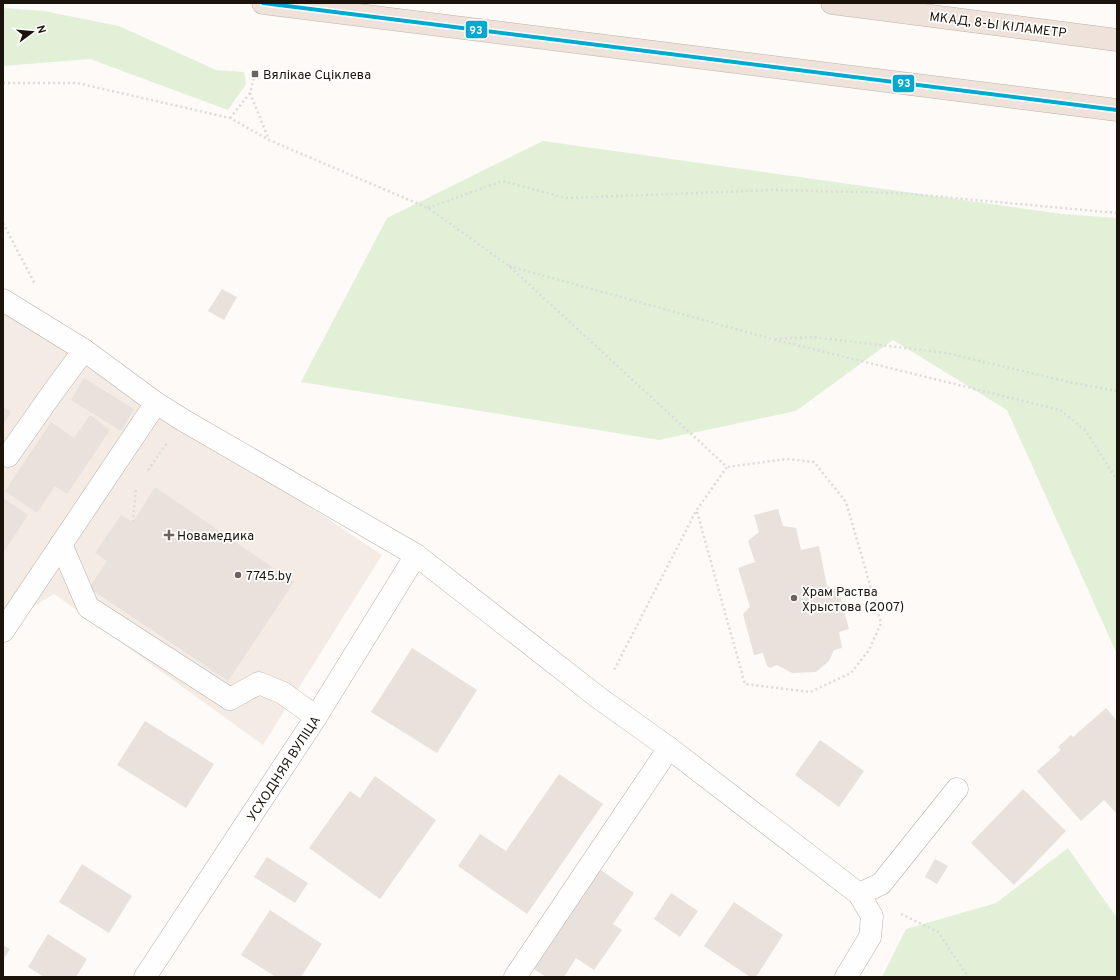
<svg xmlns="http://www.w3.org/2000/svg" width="1120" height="980" viewBox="0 0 1120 980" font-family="Overpass,sans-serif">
<rect width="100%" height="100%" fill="#fdfaf7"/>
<path fill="#f4ece4" d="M3,311L162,408L382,555L263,745L54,594L3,625Z"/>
<g fill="#e2f0d8">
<path d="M3,8L44,11L119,26L216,70L244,72L246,84L228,110L90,59L3,66Z"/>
<path d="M543,141L1062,214L1117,218V654L1007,410L893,340L796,411L659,440L301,382L387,218Z"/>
<path d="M1068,848L1117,918V977H882L906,929L996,903Z"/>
</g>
<g fill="#e8e1dc">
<path d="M222,289L237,297L224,320L208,311Z"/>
<path d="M84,378L134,409L121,431L71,400Z"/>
<path d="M3,407L11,412L3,425Z"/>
<path d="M90,415L110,430L67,494L55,486L37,513L5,491L51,422L74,438Z"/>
<path d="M155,487L294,582L228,681L89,588L107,561L95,553L121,515L133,522Z"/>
<path d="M3,498L28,515L3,553Z"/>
<path d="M778,509L783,526L796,528L801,550L819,546L827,586L838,589L849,629L839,632L842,648L834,650L829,661L816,672L792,673L777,665L770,668L767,666L763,653L754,655L743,614L750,607L738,568L755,562L748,541L759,532L754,515Z"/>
<path d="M412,648L477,690L437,753L371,712Z"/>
<path d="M1106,708L1117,721V814L1104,800L1081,821L1037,771L1061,750L1058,747L1071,735L1073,737Z"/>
<path d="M145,721L214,764L186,808L117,765Z"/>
<path d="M820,740L864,771L839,807L795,775Z"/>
<path d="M559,774L603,804L527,914L458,866L480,834L506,851Z"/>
<path d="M375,776L436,820L380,899L309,848L350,791L360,798Z"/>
<path d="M1023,789L1066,831L1014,885L971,843Z"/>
<path d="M267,857L308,883L295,903L254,877Z"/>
<path d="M935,859L948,866L937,884L925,877Z"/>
<path d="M82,864L132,896L109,933L59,902Z"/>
<path d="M595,866L634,893L613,924L622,930L594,970L576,958L564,977H546L528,965Z"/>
<path d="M671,893L698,911L680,937L654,919Z"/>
<path d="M734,902L783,935L756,977H750L704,946Z"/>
<path d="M270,910L322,944L301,977H276L241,955Z"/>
<path d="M48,934L87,959L76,977H44L28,967Z"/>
<path d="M3,945L10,949L3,960Z"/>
</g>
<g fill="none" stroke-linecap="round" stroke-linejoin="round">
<defs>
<g id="minor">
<path d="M3,300L84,350L156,403L183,420L416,555L599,698L669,748L859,894L872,916L870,937L846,977"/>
<path d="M8,456L53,392L84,350"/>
<path d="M61,544L88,607L230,699L259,683L283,693L316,717"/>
<path d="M3,631L156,403"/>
<path d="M859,894L881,884L957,789"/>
<path d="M145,977L316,717L416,555"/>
<path d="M515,977L669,748"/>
</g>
<g id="highway">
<path d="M263,3L1117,110"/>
<path d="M832,3L1117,40"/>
</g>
</defs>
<use href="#minor" stroke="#b6b1ac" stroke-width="23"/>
<use href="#highway" stroke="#bfb2a9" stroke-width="23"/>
<g stroke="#dbdbd9" stroke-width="2.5" stroke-dasharray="2 3" stroke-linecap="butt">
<path d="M3,83H77L230,118L269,140L428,208L509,266L727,467L696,511L613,672"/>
<path d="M250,93L269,140"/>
<path d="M230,118L250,93L255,74"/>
<path d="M428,208L502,181L566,198L775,190L899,193L1117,213"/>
<path d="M3,223L35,284"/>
<path d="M509,266L772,339L1060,410L1085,430L1117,480"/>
<path d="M775,339L813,337L946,353L1069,382L1117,391"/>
<path d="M148,470L167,443"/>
<path d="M697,512L745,684L810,692L851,673L869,650L881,623L846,502L814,462L787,459L727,467"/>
<path d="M133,522L136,487"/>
<path d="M901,914L938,932L968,977"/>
</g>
<use href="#minor" stroke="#fffefe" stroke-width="22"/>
<use href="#highway" stroke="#eee2db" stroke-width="22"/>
<defs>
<path id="bus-1" d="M263,3L1117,110"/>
</defs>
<use href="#bus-1" stroke="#fff" stroke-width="7"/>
<use href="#bus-1" stroke="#00a9ce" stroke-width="4"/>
</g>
<g fill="#6b645e" stroke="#fff" stroke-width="1.5">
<rect x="251" y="70" width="8" height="8" rx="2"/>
<path d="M167 529h4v4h4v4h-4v4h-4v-4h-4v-4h4z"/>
<circle cx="238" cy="575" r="4"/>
<circle cx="794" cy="598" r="4"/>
</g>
<g text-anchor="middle" stroke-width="3.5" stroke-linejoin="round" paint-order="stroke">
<g font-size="13" fill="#1c140b" stroke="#fff">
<text transform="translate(998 24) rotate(7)" y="5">МКАД, 8-Ы КІЛАМЕТР</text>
<text transform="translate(283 768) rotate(-57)" y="5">УСХОДНЯЯ ВУЛІЦА</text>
</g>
<g font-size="13" fill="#1c140b" stroke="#fff" text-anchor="start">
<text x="263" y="79">Вялікае Сціклева</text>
<text x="177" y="540">Новамедика</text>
<text x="246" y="580">7745.by</text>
<text x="802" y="596">Храм Раства<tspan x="802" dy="15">Хрыстова (2007)</tspan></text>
</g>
</g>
<g stroke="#fff" stroke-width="1.5">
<rect x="465" y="20" width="23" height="19" rx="4" fill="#00a9ce"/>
<rect x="892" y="74" width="23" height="19" rx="4" fill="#00a9ce"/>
</g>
<g font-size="11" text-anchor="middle" font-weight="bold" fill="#fff">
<text x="476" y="34">93</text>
<text x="904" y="87">93</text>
</g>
<rect width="1120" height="980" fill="none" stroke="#1c140b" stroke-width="8"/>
<g transform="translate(32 32) rotate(74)" stroke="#ffffff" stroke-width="3" paint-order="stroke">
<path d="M0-3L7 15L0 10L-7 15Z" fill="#1c140b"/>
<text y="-6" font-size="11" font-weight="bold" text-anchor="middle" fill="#1c140b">N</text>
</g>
</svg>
